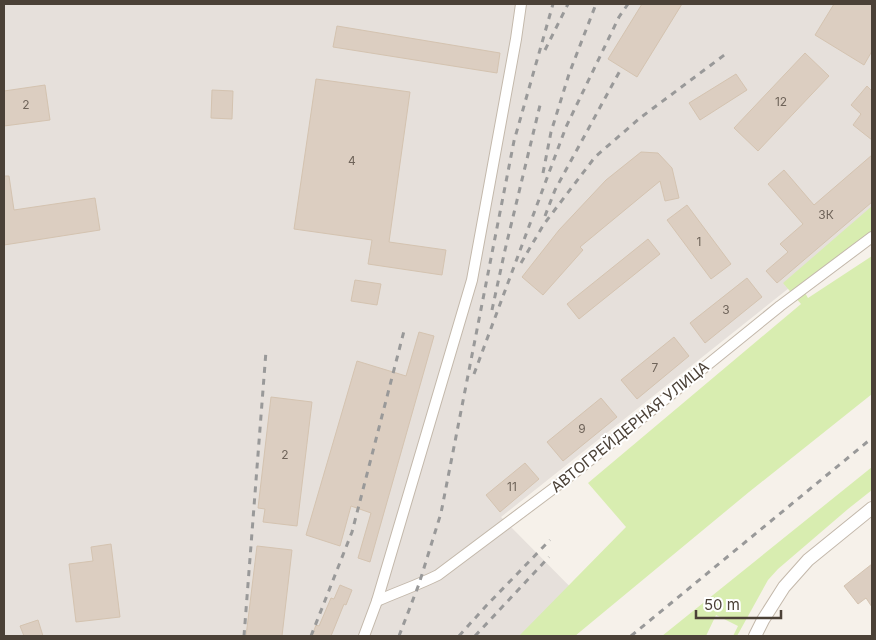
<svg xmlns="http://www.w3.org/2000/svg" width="876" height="640" viewBox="0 0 876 640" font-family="Inter,sans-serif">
<rect width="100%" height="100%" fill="#f6f1ea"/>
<path fill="#e6e0db" d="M4,4H872V222L501,517L597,614L575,636H4Z"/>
<g fill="#d8edb0">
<path d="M872,206V231L801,286L808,298L872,256V394L749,492L575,636H519L626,527L588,483L801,304L783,283Z"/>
<path d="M872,467V490L848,509L778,569L768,580L737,636H733L738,626L716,615L706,636H662Z"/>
</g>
<g fill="#dccec1" stroke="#d4c3b0">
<path d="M642,4H682L637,77L608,59Z"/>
<path d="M834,4H872V51L864,65L815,35Z"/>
<path d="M337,26L500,53L497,73L333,47Z"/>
<path d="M805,53L829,76L758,151L734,128Z"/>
<path d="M736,74L747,90L700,120L689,103Z"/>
<path d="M316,79L410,92L389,242L446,250L442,275L368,264L372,240L294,229Z"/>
<path d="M45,85L50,120L4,126V91Z"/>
<path d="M867,86L872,91V140L853,125L861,114L851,105Z"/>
<path d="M212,90L233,91L232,119L211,118Z"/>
<path d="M641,152L658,153L672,168L679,198L665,201L660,181L580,247L583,250L543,295L522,277L559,230L606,180Z"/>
<path d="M872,155V202L777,283L766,271L788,252L780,244L803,224L768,184L784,170L814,205Z"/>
<path d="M4,176H9L14,210L95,198L100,230L4,245Z"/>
<path d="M687,205L731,264L711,279L667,220Z"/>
<path d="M648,239L660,254L579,319L567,304Z"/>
<path d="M747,278L762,297L705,343L690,323Z"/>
<path d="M355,280L381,284L377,305L351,301Z"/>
<path d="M419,332L434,336L370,562L358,558L371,513L351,506L340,546L306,535L357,361L406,376Z"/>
<path d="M674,337L689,356L637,399L621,380Z"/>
<path d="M271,397L312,402L297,526L263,522L265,509L258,508Z"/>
<path d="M601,398L617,417L563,461L547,442Z"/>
<path d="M525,463L539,479L500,512L486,495Z"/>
<path d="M111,544L120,617L76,622L69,564L93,561L91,547Z"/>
<path d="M257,546L292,550L282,636H246Z"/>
<path d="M872,564V607L866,598L858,604L844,586Z"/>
<path d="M340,585L352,590L346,605L344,604L331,636H312L316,625L319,626L331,598L334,599Z"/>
<path d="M38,620L43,636H24L20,626Z"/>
</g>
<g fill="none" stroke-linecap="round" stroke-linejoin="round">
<defs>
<g id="minor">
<path d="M377,601C397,592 418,585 438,575L574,473L780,306L872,237"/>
<path d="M364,636L377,601L472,280L516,39L521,4"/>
</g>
<path id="tertiary" d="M755,636L763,620L784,587L808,560L872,508"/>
</defs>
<use href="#minor" stroke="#c3b8ab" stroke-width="12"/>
<use href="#tertiary" stroke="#c3b8ab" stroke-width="14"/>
<use href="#minor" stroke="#fff" stroke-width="10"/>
<use href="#tertiary" stroke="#fff" stroke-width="12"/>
<g stroke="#999" stroke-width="3" stroke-dasharray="6 6" stroke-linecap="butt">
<path d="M545,50L568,4"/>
<path d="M543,173L551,132L569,74L596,4"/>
<path d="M545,216L555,190L622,67"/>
<path d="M521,263L544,224L595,157L640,118L727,53"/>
<path d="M492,310L505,250L541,101"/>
<path d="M474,374L566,127L619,17L628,4"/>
<path d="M244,636L266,351"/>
<path d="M311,636L352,532L404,331"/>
<path d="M399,636L419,584L441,513L514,141L553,4"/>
<path d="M459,636L486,606L550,540"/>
<path d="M475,636L549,557"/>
<path d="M631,636L872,438"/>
</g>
</g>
<g text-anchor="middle" stroke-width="4" stroke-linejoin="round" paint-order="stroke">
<g font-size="12" fill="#6f645a">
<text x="781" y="106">12</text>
<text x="26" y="109">2</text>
<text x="352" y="165">4</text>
<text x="826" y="219">3К</text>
<text x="699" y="246">1</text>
<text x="726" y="314">3</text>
<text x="655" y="372">7</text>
<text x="582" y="433">9</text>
<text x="285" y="459">2</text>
<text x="512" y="491">11</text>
</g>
<g font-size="15" fill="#4b4137" stroke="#fff">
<text transform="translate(630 427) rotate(-39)" y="5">АВТОГРЕЙДЕРНАЯ УЛИЦА</text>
</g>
</g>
<rect width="876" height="640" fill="none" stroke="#4b4137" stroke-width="10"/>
<path d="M696 610v8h85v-8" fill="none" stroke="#4b4137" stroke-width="2.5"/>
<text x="704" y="610" font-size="15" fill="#4b4137" stroke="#ffffff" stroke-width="4" paint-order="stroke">50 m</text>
</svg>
